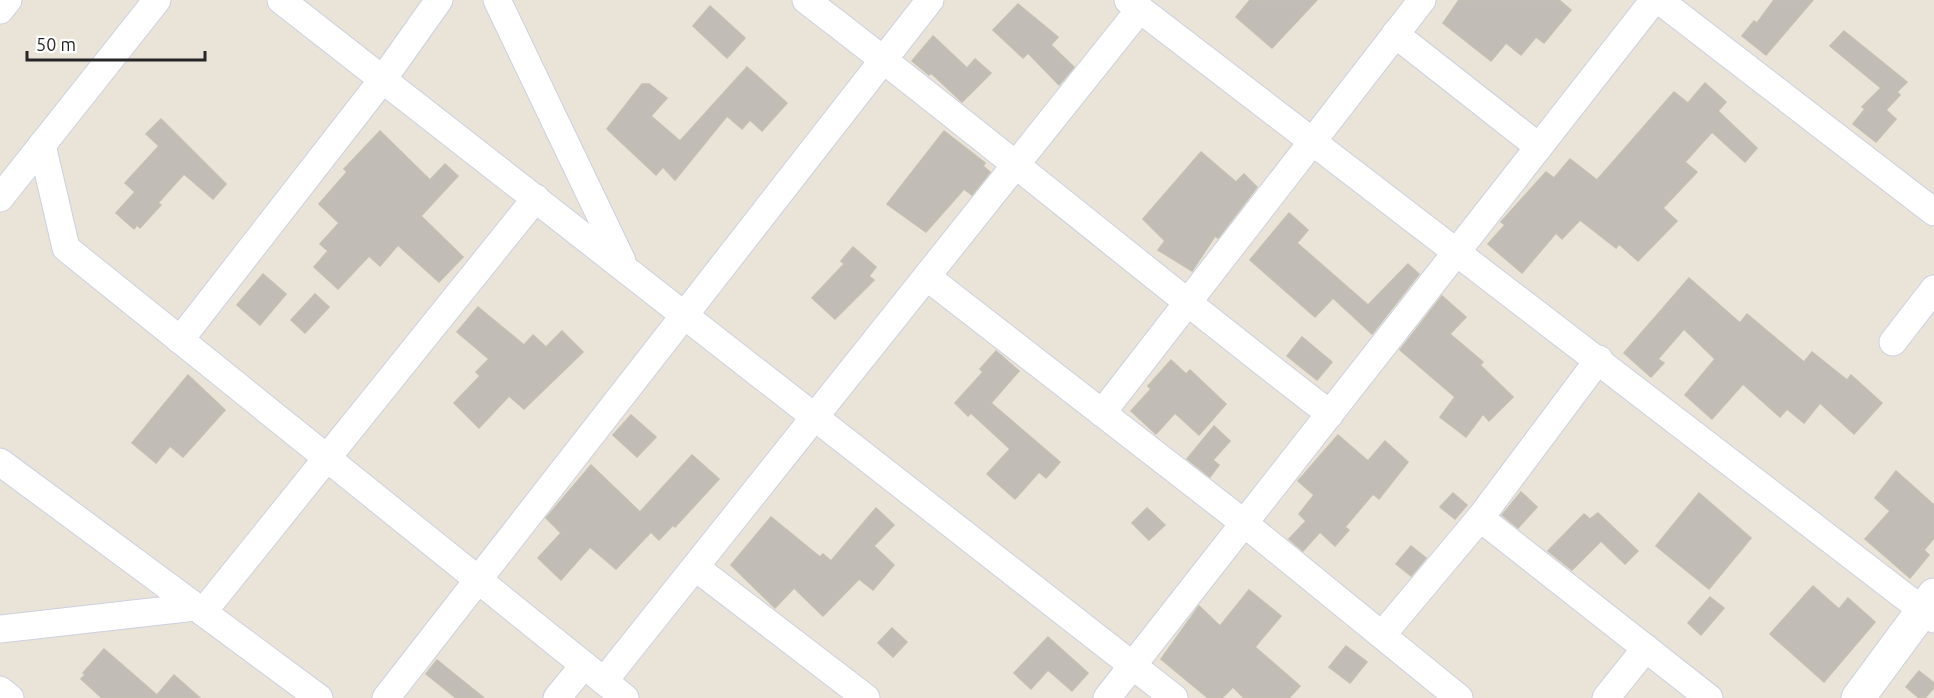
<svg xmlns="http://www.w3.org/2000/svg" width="1934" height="698" viewBox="0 0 1934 698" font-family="Ubuntu,sans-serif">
<rect width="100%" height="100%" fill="#e9e3d8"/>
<g fill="#c1bcb5" stroke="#c4bfb2" stroke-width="1.5">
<path d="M1250,0H1317L1272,48L1236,17Z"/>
<path d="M1459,0H1559L1571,10L1544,43L1536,37L1521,55L1506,43L1491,61L1443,23Z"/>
<path d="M1774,0H1813L1766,55L1742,36L1754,21L1757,23Z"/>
<path d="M1018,4L1058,37L1051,45L1074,67L1059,85L1028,53L1023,58L993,30Z"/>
<path d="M710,6L745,38L727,58L693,26Z"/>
<path d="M1844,31L1907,82L1897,92L1900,95L1886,110L1896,119L1876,142L1853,124L1865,109L1862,107L1881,88L1830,46Z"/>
<path d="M933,36L967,68L975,59L991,73L962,102L931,73L929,75L912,61Z"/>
<path d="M747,67L787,103L762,131L750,120L742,129L727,116L675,180L663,167L656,175L607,129L642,84H649L667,98L651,116L680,141Z"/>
<path d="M1705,83L1726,102L1718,111L1757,148L1745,162L1712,132L1685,162L1697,172L1663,208L1677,221L1638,261L1619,244L1616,248L1580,220L1562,239L1556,233L1522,273L1488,244L1505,225L1501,222L1546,172L1554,178L1570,159L1597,180L1674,92L1688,103Z"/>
<path d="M161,119L226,184L213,199L184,174L158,203L161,205L140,228L137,225L134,229L116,213L135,192L125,183L159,146L146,134Z"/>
<path d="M380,131L430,180L445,164L458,176L421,216L463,257L439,282L398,245L380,266L369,256L338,289L314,267L328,251L320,244L339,223L319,204L347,172L344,169Z"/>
<path d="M944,131L985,163L983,166L990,172L972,195L964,189L926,232L887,204Z"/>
<path d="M1201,152L1236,182L1244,174L1257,187L1218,238L1215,236L1192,271L1158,250L1165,241L1143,219Z"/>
<path d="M1289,213L1308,230L1297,243L1368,305L1408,264L1419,274L1372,334L1333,298L1315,317L1250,260Z"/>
<path d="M853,247L876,267L869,276L874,280L835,319L812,298L844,264L841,261Z"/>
<path d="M263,274L286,294L260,325L237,305Z"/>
<path d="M1689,278L1740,323L1747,314L1804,362L1812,352L1847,380L1851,375L1882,403L1854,434L1820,403L1804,423L1787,409L1780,417L1743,384L1712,419L1685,395L1715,359L1684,329L1658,359L1664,363L1651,377L1624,353Z"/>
<path d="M315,294L329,307L305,333L291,320Z"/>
<path d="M1442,296L1466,317L1450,334L1483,362L1480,365L1513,397L1489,421L1483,414L1466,437L1440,417L1455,397L1400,350Z"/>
<path d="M478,307L524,345L533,335L546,347L562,331L583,352L524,409L509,396L479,428L454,403L480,376L476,372L489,359L457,332Z"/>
<path d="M1302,337L1332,362L1317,380L1287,356Z"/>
<path d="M996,351L1019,371L991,403L1060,462L1046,478L1039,472L1015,499L987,474L1010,449L971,413L968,416L955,403L983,372L980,369Z"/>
<path d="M1171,360L1186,374L1190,370L1226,404L1199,435L1175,413L1156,434L1131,411L1151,389L1148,386Z"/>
<path d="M188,375L225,410L183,457L170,446L156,463L132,443Z"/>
<path d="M631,415L656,437L637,457L613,435Z"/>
<path d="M1214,426L1230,441L1213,460L1219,465L1210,477L1187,459Z"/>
<path d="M1338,435L1368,461L1385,441L1408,462L1379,499L1373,494L1345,527L1349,530L1335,546L1320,532L1303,551L1289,539L1306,521L1299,514L1314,495L1298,481Z"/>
<path d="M692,455L719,479L675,527L673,525L659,540L651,532L616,569L590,547L561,580L538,558L561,533L546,518L591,465L640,512Z"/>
<path d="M1896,471L1934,505V538L1924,550L1929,555L1910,578L1865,539L1890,511L1875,498Z"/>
<path d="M1521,492L1537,507L1518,528L1502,515Z"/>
<path d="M1453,493L1467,505L1455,519L1440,507Z"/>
<path d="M1699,493L1751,538L1709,589L1656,546Z"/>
<path d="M876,508L894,525L874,546L894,565L873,590L859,579L823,616L794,588L775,608L731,565L771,517L820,557L823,554L831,561Z"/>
<path d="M1147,508L1165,525L1149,540L1132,523Z"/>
<path d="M1598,513L1638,551L1625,564L1601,541L1572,570L1548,551L1584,514L1590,519Z"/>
<path d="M1411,546L1426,558L1411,576L1396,564Z"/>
<path d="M1813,586L1839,609L1848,598L1875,622L1824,682L1770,634Z"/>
<path d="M1249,590L1281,616L1255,647L1300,686L1289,698H1244L1233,687L1222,698H1208L1161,659L1199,606L1220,626Z"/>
<path d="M1710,597L1724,608L1701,635L1688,623Z"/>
<path d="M892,628L907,642L893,657L878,643Z"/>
<path d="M1048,637L1088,673L1072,691L1048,670L1031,689L1014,673Z"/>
<path d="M1346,646L1367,662L1350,683L1329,667Z"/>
<path d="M104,649L157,695L174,675L200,698H102L81,679L85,675L83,673Z"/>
<path d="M437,660L484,698H456L426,674Z"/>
<path d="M1919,671L1934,683V688L1925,698H1919L1906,687Z"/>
</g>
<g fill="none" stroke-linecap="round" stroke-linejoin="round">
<defs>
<g id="minor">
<path d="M281,0L1174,698"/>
<path d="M497,0L622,261"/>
<path d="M806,0C983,135 1153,278 1330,414"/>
<path d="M1128,0L1934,619"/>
<path d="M1659,0L1934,212"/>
<path d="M0,10L8,0"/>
<path d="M1395,34L1539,147"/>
<path d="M42,145L66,248L625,698"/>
<path d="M0,198L157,0"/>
<path d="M927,277L1244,523L1459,698"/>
<path d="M180,340L383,79L439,0"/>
<path d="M1893,342L1934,289"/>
<path d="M1102,413L1422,0"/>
<path d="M0,462L319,698"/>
<path d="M1480,518L1709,698"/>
<path d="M695,567L866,698"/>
<path d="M203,612L536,198"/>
<path d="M0,629L195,607"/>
<path d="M1382,635L1480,518L1599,359"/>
<path d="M604,681L1140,9"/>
<path d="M0,690L10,698"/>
<path d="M386,698L930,0"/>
<path d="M557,698L584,665"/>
<path d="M1107,698L1654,0"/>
<path d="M1606,698L1646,648"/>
</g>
<path id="tertiary" d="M1858,698L1934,595"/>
</defs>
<use href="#minor" stroke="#cdd0e0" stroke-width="29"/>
<use href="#tertiary" stroke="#cdd0e0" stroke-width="35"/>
<use href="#minor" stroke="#fff" stroke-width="27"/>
<use href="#tertiary" stroke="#fff" stroke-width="33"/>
</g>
<path d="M27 51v9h178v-9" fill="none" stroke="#272727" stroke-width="3"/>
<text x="36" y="51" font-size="18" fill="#272727" stroke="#ffffff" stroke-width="4.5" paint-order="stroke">50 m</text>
</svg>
